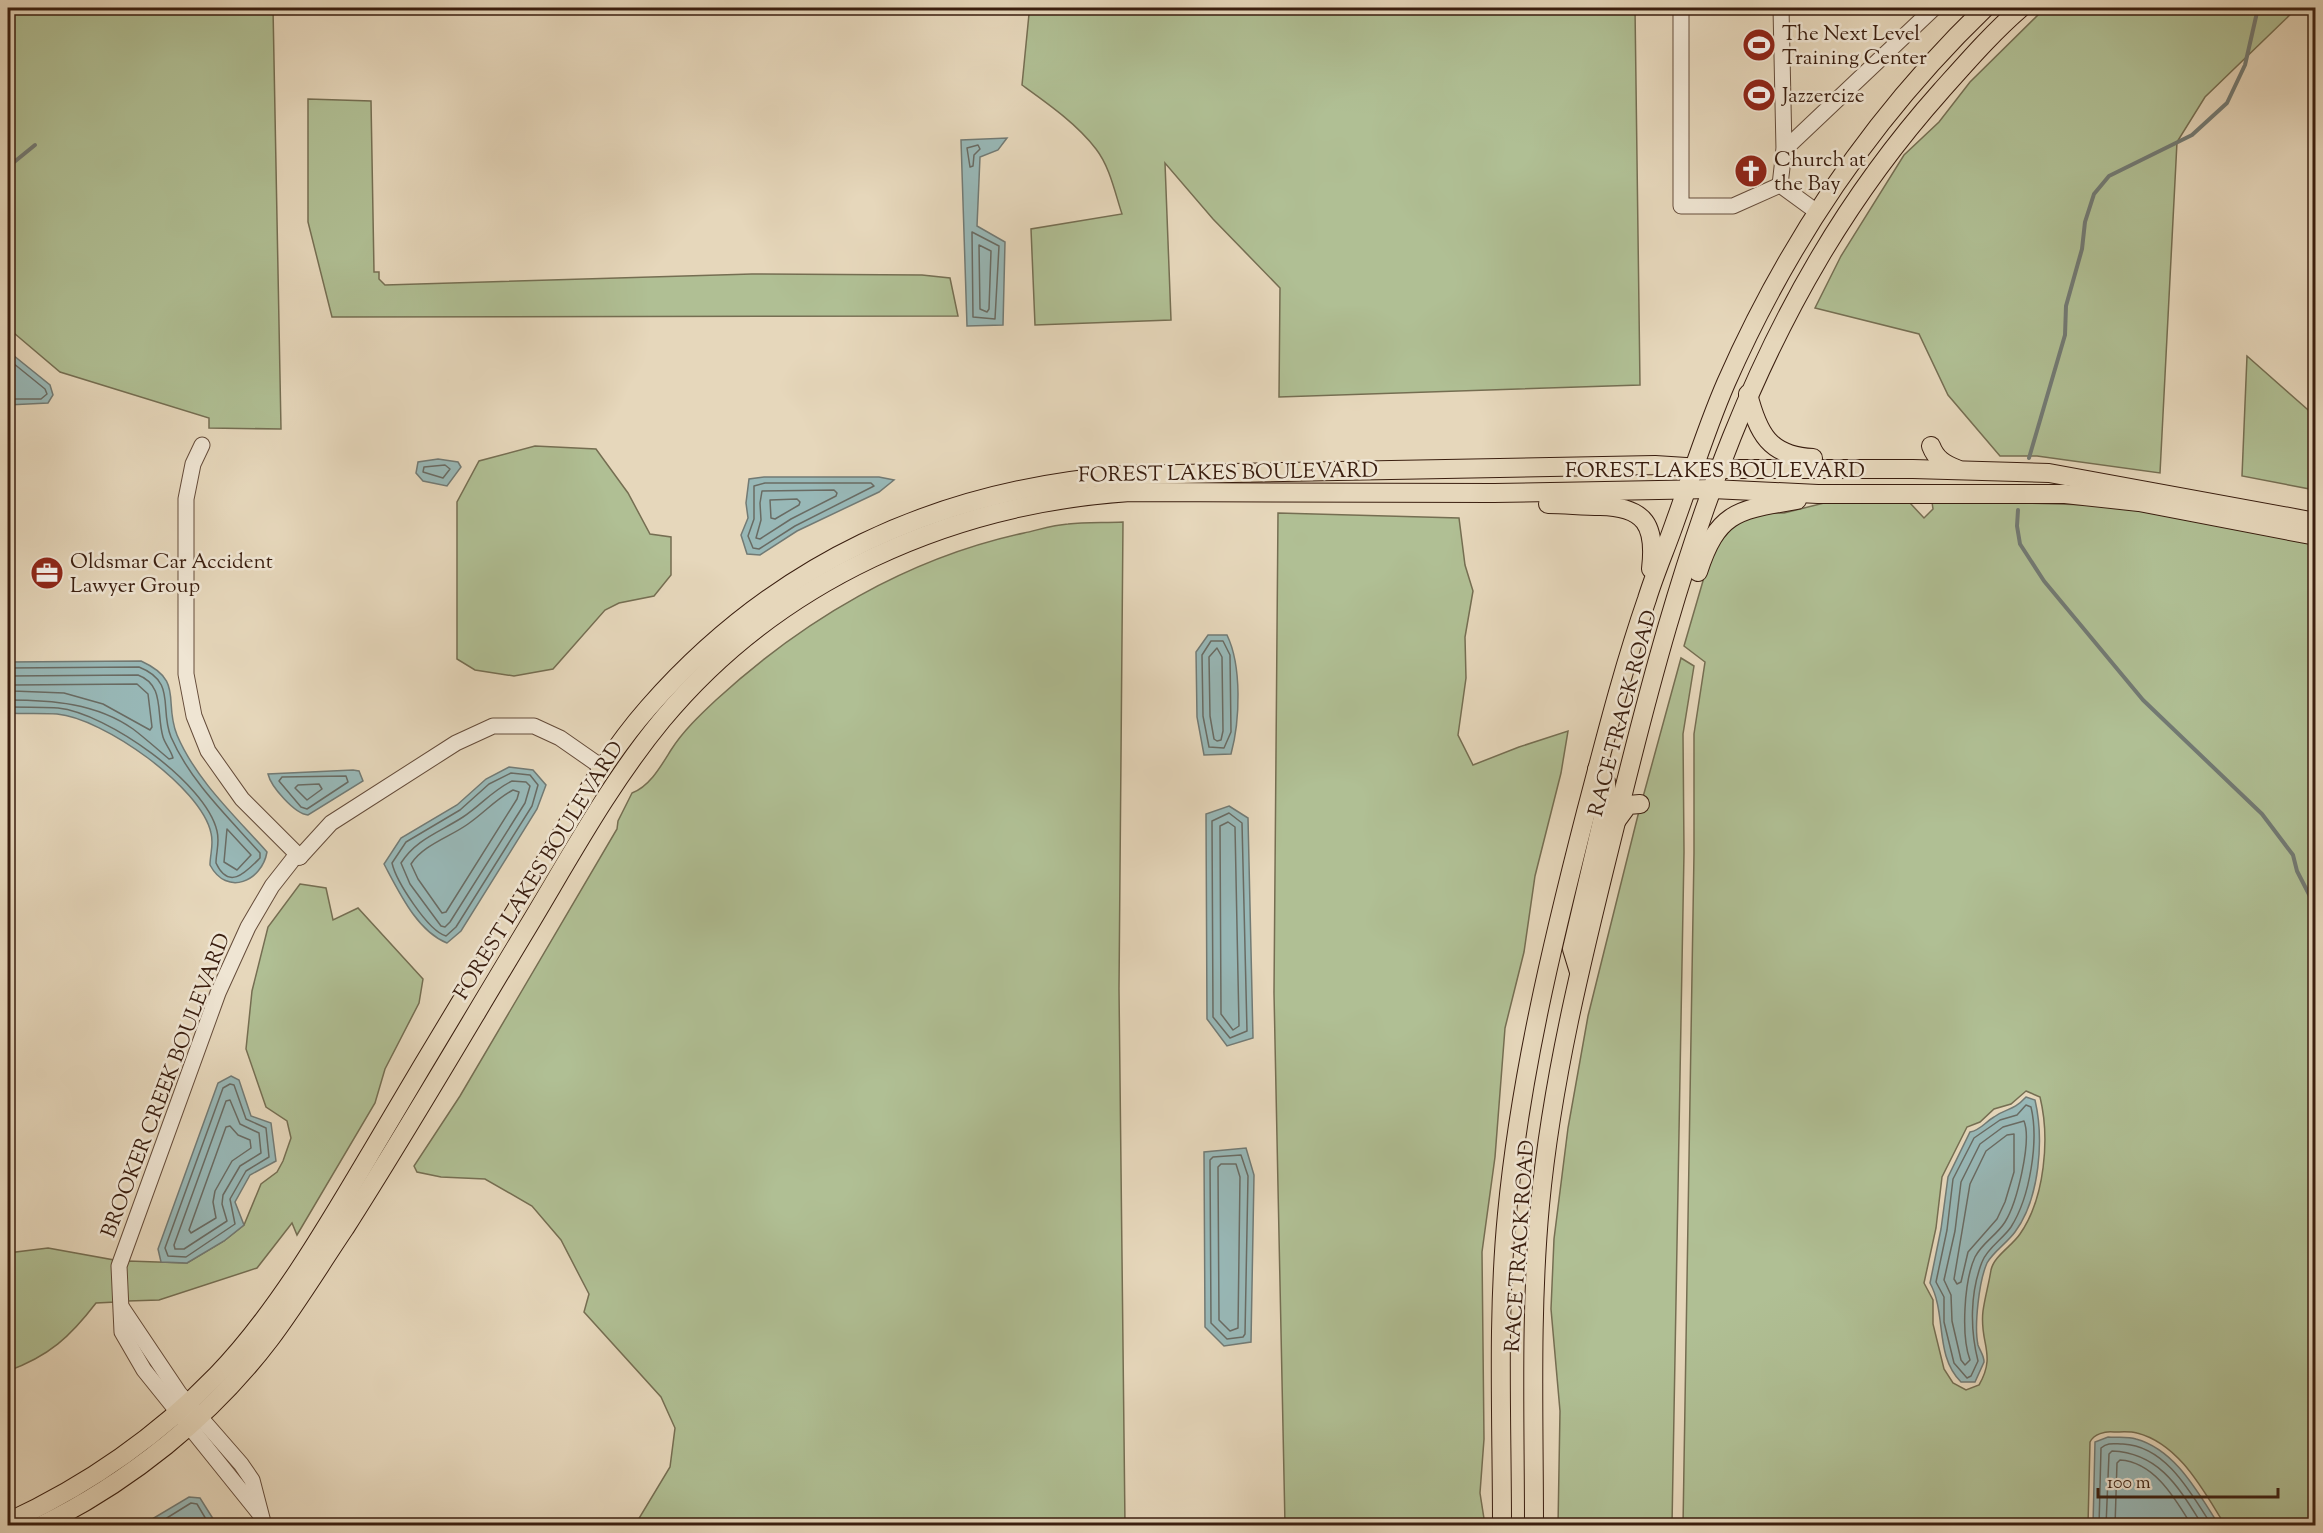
<svg xmlns="http://www.w3.org/2000/svg" width="2323" height="1533" viewBox="0 0 2323 1533" font-family="'Sorts Mill Goudy',serif">
<rect width="100%" height="100%" fill="#e6d7bb"/>
<filter id="stains"><feTurbulence type="fractalNoise" baseFrequency=".00333" numOctaves="4"/><feColorMatrix values="0 0 0 0 .2 0 0 0 0 .09 0 0 0 0 .02 0 0 0 .5 -.17"/></filter>
<radialGradient id="worn" r=".72"><stop offset=".6" stop-color="#630" stop-opacity="0"/><stop offset="1" stop-color="#630" stop-opacity=".3"/></radialGradient>
<g fill="#b0bf94" stroke="#756e52" stroke-width="1.5" fill-rule="evenodd">
<path d="M8,8H273L281,429L209,428V418L60,372L8,328Z"/>
<path d="M1022,8H1635L1640,385L1279,397L1280,288L1213,219L1165,163L1171,320L1035,325L1031,229L1122,214C1115,193 1110,167 1096,149C1077,124 1047,103 1022,85L1029,14Z"/>
<path d="M2045,8H2297L2205,97L2177,142L2160,473L2037,456H2000L1948,395L1919,334L1815,308L1841,256L1904,155L1939,122L1970,82Z"/>
<path d="M308,99L371,101L374,272H379V279L385,285L752,274L922,275L950,278L958,316L332,317L308,222Z"/>
<path d="M2247,356L2315,416V490L2242,476Z"/>
<path d="M535,446L596,449L628,493L650,534L671,537V575L654,596L619,603L605,610L553,669L514,676L475,670L457,659V502L479,461Z"/>
<path d="M1963,501L2123,506L2315,542V1525H2225C2204,1492 2180,1444 2137,1433C2130,1431 2121,1432 2114,1432C2105,1431 2094,1434 2090,1442L2088,1525L1683,1526L1694,853V734L1705,662L1684,646L1712,550L1727,529L1757,513H1784L1824,503H1910L1924,518L1933,509L1932,502ZM2026,1091L2040,1097C2050,1138 2045,1198 2020,1234C2012,1246 1994,1256 1991,1270C1989,1283 1985,1297 1983,1311C1979,1343 1997,1354 1979,1385L1966,1390L1953,1383L1944,1369L1933,1324V1300L1924,1283L1936,1228L1942,1177L1967,1127L1980,1122L1994,1109L2011,1104Z"/>
<path d="M1278,513L1459,518L1465,565L1473,591L1465,637L1466,678L1458,735L1473,765L1519,747L1568,731L1561,773L1535,876L1524,952L1505,1028L1495,1157L1482,1252L1484,1439L1480,1493L1485,1525H1285L1274,993Z"/>
<path d="M1123,522L1119,989L1125,1525H635L670,1467L675,1428L661,1397L584,1312L589,1294L561,1240L532,1206L485,1179L441,1177L417,1172L414,1166L460,1096L617,829L618,821L632,793C650,786 661,766 671,750C683,731 700,715 716,700C803,620 908,558 1024,533C1038,530 1053,525 1068,524C1086,522 1105,523 1123,522Z"/>
<path d="M1681,658L1694,666L1683,734L1684,852L1672,1525L1558,1526L1560,1411L1551,1309L1554,1239L1568,1128L1588,1016L1639,811H1645L1647,798L1643,797Z"/>
<path d="M300,884L326,888L333,920L358,908L423,979L419,1003L385,1069L375,1103L297,1235L292,1223L257,1268L159,1300L128,1301L125,1267L128,1261L187,1263L224,1241L244,1225L261,1184L277,1172L283,1161L291,1138L287,1121L266,1107L246,1049L252,991L268,927Z"/>
<path d="M48,1248L114,1260L116,1302L96,1303C70,1337 49,1356 8,1371V1253Z"/>
</g>
<g fill="#98b8b7" stroke="#727a74" stroke-width="1.5">
<path d="M1007,138L998,150L980,157L977,226L1005,242L1003,325L967,326L961,140Z"/>
<path d="M8,351L50,385L53,395L48,403L8,405Z"/>
<path d="M438,459L458,462L461,467L447,486L423,481L416,473L418,462Z"/>
<path d="M764,477H879L894,480L879,492L797,531L760,555L747,554L741,535L748,518L746,503L749,479Z"/>
<path d="M1208,635H1227C1242,666 1240,721 1231,754L1204,755L1197,717L1196,652Z"/>
<path d="M141,661C185,681 163,701 177,735C196,780 235,816 267,852C262,881 227,897 210,865C210,854 214,845 211,833C201,787 103,718 57,714C43,713 24,714 8,713V662Z"/>
<path d="M509,767L533,770L546,785L537,809L461,931L447,943C417,931 399,892 384,864L401,838L457,805L486,779Z"/>
<path d="M353,770L359,771L363,781L308,815C295,814 271,787 268,774Z"/>
<path d="M1229,806L1248,818L1253,1038L1227,1046L1207,1019L1206,814Z"/>
<path d="M231,1076L239,1080L251,1116L271,1123L276,1161L250,1175L235,1202L244,1225L224,1241L187,1263L161,1262L158,1249L218,1083Z"/>
<path d="M2026,1097L2035,1100C2044,1139 2040,1198 2015,1232C2007,1243 1993,1252 1987,1263C1979,1281 1974,1326 1978,1345C1980,1351 1984,1355 1984,1362L1975,1382H1961C1934,1355 1947,1314 1930,1283L1941,1229L1948,1177L1970,1132C1981,1130 1985,1122 1994,1117C2008,1107 2012,1112 2026,1097Z"/>
<path d="M1246,1148L1254,1175L1251,1342L1224,1346L1205,1327L1204,1152Z"/>
<path d="M2108,1437C2116,1438 2127,1436 2136,1439C2176,1450 2198,1493 2219,1525H2093L2095,1442Z"/>
<path d="M189,1497L200,1498L217,1525H142Z"/>
</g>
<g fill="none" stroke-linecap="round" stroke-linejoin="round">
<g stroke="#696b63" stroke-width="1.5">
<path d="M978,145L980,149L974,155L973,166L970,167L967,148Z"/>
<path d="M972,232L999,246L995,319L973,317Z"/>
<path d="M979,245L991,251L989,309L987,312L980,309Z"/>
<path d="M8,359L45,389L47,394L41,399H8"/>
<path d="M445,465L450,469L443,478L423,472L424,467Z"/>
<path d="M765,483H871L874,486L795,526L759,549L753,548L748,536L754,519V486Z"/>
<path d="M834,490L837,493L836,496L791,519L760,539L756,538L761,520L760,503L762,491Z"/>
<path d="M797,499L800,502L799,505L775,519L771,518L770,500Z"/>
<path d="M1211,641H1223L1230,655L1231,732L1224,748L1209,747L1203,716L1202,655Z"/>
<path d="M1217,648L1222,657L1223,731L1221,740L1217,741L1214,739L1210,716L1209,657Z"/>
<path d="M8,668L139,667C177,682 159,708 171,737C190,781 228,817 260,853V858C246,872 229,891 216,863C216,852 220,843 217,831C206,783 107,713 58,708C42,707 24,707 8,707"/>
<path d="M8,676L138,675C165,685 156,713 163,737C165,744 171,750 173,758L169,759C157,749 145,738 133,729C96,703 51,700 8,700"/>
<path d="M137,684L148,694L152,727L150,730L103,704L64,693L13,691L11,688L14,685Z"/>
<path d="M511,773L530,775L538,785L532,806L456,927L446,936C428,931 396,881 392,863L406,842L460,810L489,784Z"/>
<path d="M346,776L348,782L307,809L301,807L279,781L282,777Z"/>
<path d="M512,781L526,782L530,786L525,803L450,922L445,927L441,926L410,884L401,863C416,839 440,832 463,817C481,805 493,790 512,781Z"/>
<path d="M319,784L322,789L307,800L295,788L298,785Z"/>
<path d="M513,790L519,792L517,799L446,912L442,913L418,879L411,864C423,845 450,837 468,824C484,813 496,799 513,790Z"/>
<path d="M1229,813L1242,823L1247,1031L1230,1038L1213,1017L1212,821Z"/>
<path d="M1228,822L1235,827L1239,1026L1233,1030L1221,1014L1220,826Z"/>
<path d="M227,829L251,855L237,870L224,862Z"/>
<path d="M230,1084L234,1085L246,1119L266,1128L269,1157L246,1171L230,1199L235,1224L186,1257L168,1256L165,1248L223,1088Z"/>
<path d="M230,1100L240,1124L259,1133L261,1153L240,1166L223,1195L222,1204L227,1221L184,1249H175L174,1245L221,1115L226,1101Z"/>
<path d="M2026,1105L2031,1107C2039,1141 2030,1197 2011,1227C2003,1239 1987,1248 1982,1262C1970,1293 1970,1329 1978,1361L1971,1376L1967,1378L1954,1363L1944,1322V1297L1936,1282L1947,1230L1953,1179L1974,1138L2000,1120L2017,1115Z"/>
<path d="M2024,1121C2032,1141 2017,1203 2005,1222C1997,1235 1982,1243 1975,1257C1964,1281 1961,1336 1970,1360L1965,1365L1961,1360L1952,1321L1951,1295L1944,1280L1955,1231L1961,1182L1980,1144L2003,1127Z"/>
<path d="M230,1126L238,1135L250,1140L251,1148L232,1161L215,1191L213,1202L216,1218L191,1233L189,1230L226,1127Z"/>
<path d="M2014,1134V1172L2005,1202L1997,1219L1968,1252L1961,1282L1957,1284L1954,1279L1970,1184L1986,1151L2007,1135Z"/>
<path d="M1241,1155L1248,1176L1245,1334L1243,1337L1227,1339L1211,1323L1210,1160L1213,1157Z"/>
<path d="M1221,1164H1236L1240,1177L1238,1328L1230,1331L1219,1320L1218,1167Z"/>
<path d="M154,1526L191,1503L197,1504L210,1526"/>
<path d="M2099,1526L2101,1448C2108,1442 2114,1444 2123,1444C2166,1446 2191,1493 2212,1526"/>
<path d="M2106,1526L2109,1454L2112,1451C2160,1453 2179,1488 2203,1526"/>
<path d="M2115,1526L2117,1463L2120,1460C2155,1462 2176,1500 2192,1526"/>
</g>
<g stroke="#727a74" stroke-width="4">
<path d="M8,167L35,145"/>
<path d="M2029,458L2065,335L2066,306L2082,249L2085,222L2094,194L2109,176L2192,135L2227,103L2245,65L2258,8"/>
<path d="M2018,510L2017,526L2020,544L2044,581L2143,700L2262,814L2293,855L2297,871L2316,908"/>
</g>
<defs>
<g id="minor">
<path d="M1681,8V206H1733L1780,185L1817,212"/>
<path d="M1784,150L1934,8"/>
<path d="M1780,185L1784,150L1781,8"/>
<path d="M202,445L193,464L186,499V674L194,716L208,751L242,799L300,857"/>
<path d="M122,1308L179,1393L241,1464L252,1480L264,1526"/>
<path d="M259,1513L144,1370L122,1332L119,1266L218,993L248,927L272,886L294,858L300,857L331,823L456,743L493,726H534L560,738L603,768"/>
</g>
<g id="major">
<path d="M1748,394C1758,433 1769,456 1813,458"/>
<path d="M1931,446C1936,459 1944,464 1957,469"/>
<path d="M1548,504C1565,504 1582,506 1600,506C1646,507 1656,526 1651,569"/>
<path d="M1698,572C1718,510 1739,510 1797,500"/>
<path d="M1617,820L1628,805L1640,804"/>
<path d="M1579,972L1572,949L1607,800L1606,782L1597,769"/>
<path d="M8,1522C86,1486 156,1438 217,1375C278,1312 331,1220 376,1144C429,1054 483,965 537,875C572,818 604,758 648,708C774,564 937,489 1126,475L1655,465L1717,469H1913L2049,473L2316,522"/>
<path d="M40,1526C128,1483 211,1417 270,1339C297,1303 320,1265 345,1228C409,1128 468,1026 529,925C571,855 610,783 662,720C778,580 950,504 1130,492L1494,493L1712,489L1818,494H2065L2139,502L2316,536"/>
<path d="M1502,1526C1502,1422 1497,1317 1507,1214C1520,1078 1552,944 1586,812C1605,740 1623,668 1647,599C1655,573 1666,548 1675,522C1692,475 1706,429 1726,383C1788,242 1874,115 1985,8"/>
<path d="M1534,1526C1534,1419 1530,1312 1540,1205C1552,1077 1584,951 1615,826C1681,556 1752,303 1941,91C1967,62 1992,33 2021,8"/>
</g>
</defs>
<use href="#minor" stroke="#654c3a" stroke-width="17"/>
<use href="#major" stroke="#3a1e0f" stroke-width="20"/>
<use href="#minor" stroke="#efe5d3" stroke-width="15"/>
<use href="#major" stroke="#e6d7bb" stroke-width="18"/>
</g>
<defs>
<symbol id="stadium-disc" viewBox="-11 -11 22 22"><circle r="9.5" fill="#8f2418" stroke="#efe5d3"/><path d="M0-5a6.5 5 0 1 0 0 10a6.5 5 0 1 0 0-10ZM-3.5-1.8h7v3.6h-7Z" fill="#fff"/></symbol>
<symbol id="church-disc" viewBox="-11 -11 22 22"><circle r="9.5" fill="#8f2418" stroke="#efe5d3"/><path d="M-1.2-6h2.4v3.5h3.3v2.4h-3.3V6h-2.4V-.1h-3.3v-2.4h3.3Z" fill="#fff"/></symbol>
<symbol id="office-disc" viewBox="-11 -11 22 22"><circle r="9.5" fill="#8f2418" stroke="#efe5d3"/><path d="M-6-3h4V-5.5h4V-3h4V5H-6ZM-1-4.5V-3h2v-1.5ZM-6 0V1H6V0Z" fill="#fff"/></symbol>
</defs>
<g fill-rule="evenodd">
<use href="#stadium-disc" x="1740" y="26" width="38" height="38"/>
<use href="#stadium-disc" x="1740" y="76" width="38" height="38"/>
<use href="#church-disc" x="1732" y="152" width="38" height="38"/>
<use href="#office-disc" x="28" y="554" width="38" height="38"/>
</g>
<g text-anchor="middle" stroke-width="5" stroke-linejoin="round" paint-order="stroke">
<g font-size="21" fill="#3a1e0f" stroke="#efe5d3" text-anchor="start">
<text x="1782" y="40">The Next Level<tspan x="1782" dy="24">Training Center</tspan></text>
<text x="1782" y="102">Jazzercize</text>
<text x="1774" y="166">Church at<tspan x="1774" dy="24">the Bay</tspan></text>
<text x="70" y="568">Oldsmar Car Accident<tspan x="70" dy="24">Lawyer Group</tspan></text>
</g>
<g font-size="21" fill="#3a1e0f" stroke="#efe5d3">
<text x="1715" y="477">FOREST LAKES BOULEVARD</text>
<text transform="translate(1228 472) rotate(-1)" y="7">FOREST LAKES BOULEVARD</text>
<text transform="translate(1622 713) rotate(-75)" y="7">RACE TRACK ROAD</text>
<text transform="translate(538 870) rotate(-58)" y="7">FOREST LAKES BOULEVARD</text>
<text transform="translate(165 1085) rotate(-69)" y="7">BROOKER CREEK BOULEVARD</text>
<text transform="translate(1519 1246) rotate(-86)" y="7">RACE TRACK ROAD</text>
</g>
</g>
<rect width="2323" height="1533" fill="none" stroke="#e6d7bb" stroke-width="30"/>
<rect x="9" y="9" width="2305" height="1515" fill="none" stroke="#3a1e0f" stroke-width="3"/>
<rect x="15" y="15" width="2293" height="1503" fill="none" stroke="#3a1e0f" stroke-width="1.5"/>
<path d="M2098 1488v9h180v-9" fill="none" stroke="#3a1e0f" stroke-width="3"/>
<text x="2107" y="1488" font-size="18" fill="#3a1e0f" stroke="#efe5d3" stroke-width="4.5" paint-order="stroke">100 m</text>
<rect width="100%" height="100%" filter="url(#stains)"/>
<rect width="100%" height="100%" fill="url(#worn)"/>
</svg>
